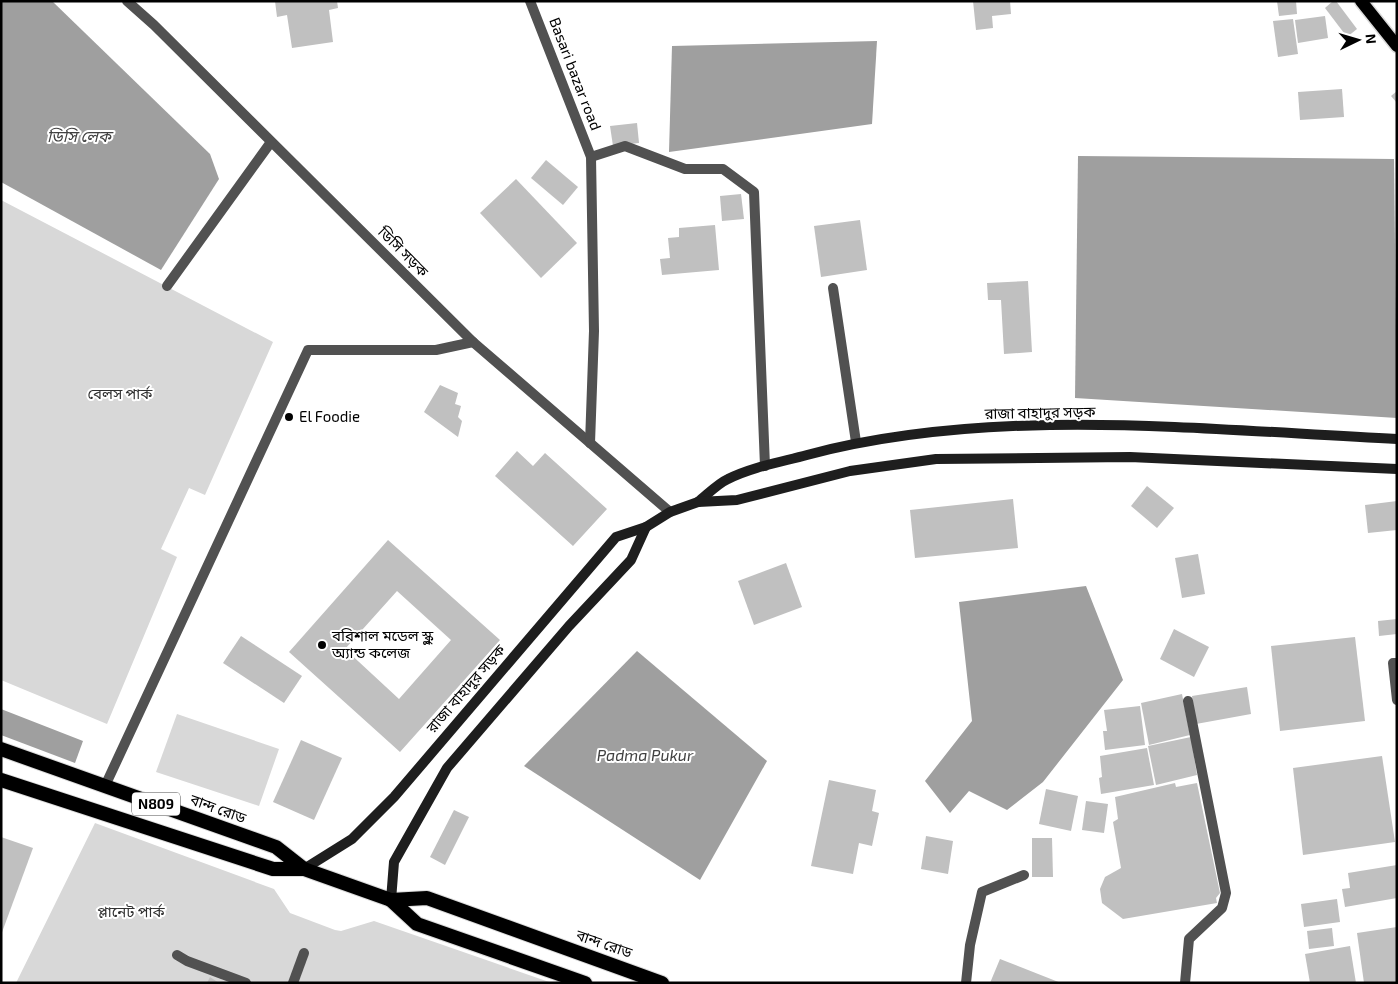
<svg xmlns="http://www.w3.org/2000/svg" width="1398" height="984" viewBox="0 0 1398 984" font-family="'Exo 2','Noto Sans Bengali',sans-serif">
<rect width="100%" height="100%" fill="#fff"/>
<g fill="#d8d8d8">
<path d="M1,200L273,342L205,495L189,488L161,549L177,557L107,724L1,680Z"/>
<path d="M177,714L279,749L259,806L156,772Z"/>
<path d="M95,823L274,889L290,913L335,930L341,931L374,921L552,983H16Z"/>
</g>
<g fill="#9f9f9f">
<path d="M1,1H52L210,154L219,179L161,270L1,182Z"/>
<path d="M877,41L872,124L669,152L672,46Z"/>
<path d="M1078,156L1394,159L1397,418L1075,398Z"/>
<path d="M1086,586L1123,680L1043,782L1007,810L969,791L950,813L925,781L972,721L959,602Z"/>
<path d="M637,651L767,761L700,880L524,766Z"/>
<path d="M1,709L83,741L75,763L1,735Z"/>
</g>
<g fill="#c0c0c0" fill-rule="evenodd">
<path d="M275,1H337L338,8L329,10L333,42L292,48L287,15L277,17Z"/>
<path d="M973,1H1010L1011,14L992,16L993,28L976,30Z"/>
<path d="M1277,1H1296L1297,14L1279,16Z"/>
<path d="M1333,1H1336L1357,29L1347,37L1325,8Z"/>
<path d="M1325,16L1328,38L1298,43L1295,20Z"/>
<path d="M1293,19L1298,54L1278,57L1273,21Z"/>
<path d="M1342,89L1344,117L1300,120L1298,92Z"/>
<path d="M1397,91V103L1391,96Z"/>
<path d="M637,123L639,143L613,146L610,126Z"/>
<path d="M546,160L578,187L563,205L531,178Z"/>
<path d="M516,179L577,243L541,278L480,213Z"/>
<path d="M741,194L744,219L722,221L720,196Z"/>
<path d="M860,220L867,270L821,277L814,226Z"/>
<path d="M715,225L719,270L662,275L660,259L670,258L668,238L679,237V228Z"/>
<path d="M1028,281L1032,352L1004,354L1001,300H988L987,283Z"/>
<path d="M440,385L458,393L455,404L461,406L458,417L462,421L458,437L424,412Z"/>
<path d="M517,451L533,466L545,453L607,509L573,546L495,476Z"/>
<path d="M1147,486L1174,508L1157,528L1131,506Z"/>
<path d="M1013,499L1018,548L915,558L910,510Z"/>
<path d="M1397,501V530L1368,533L1365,505Z"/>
<path d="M388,540L500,640L400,752L289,652ZM397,591L451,640L399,699L345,649Z"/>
<path d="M1198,554L1205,594L1182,598L1175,558Z"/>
<path d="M786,563L802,607L754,625L738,581Z"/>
<path d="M1397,619V634L1379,636L1378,621Z"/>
<path d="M1174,629L1209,647L1194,677L1160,659Z"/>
<path d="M241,636L302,676L284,703L223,663Z"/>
<path d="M1355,637L1365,721L1280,731L1271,646Z"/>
<path d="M1247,687L1251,714L1196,724L1192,696Z"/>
<path d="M1182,694L1190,735L1149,745L1141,703Z"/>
<path d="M1140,706L1145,745L1105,750L1103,731H1107L1104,710Z"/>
<path d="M1191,737L1197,775L1156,785L1148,746Z"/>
<path d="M301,740L342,758L314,820L273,802Z"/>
<path d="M1147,748L1154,785L1101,794L1099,778L1102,777L1100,756Z"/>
<path d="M1382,756L1395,842L1303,855L1293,768Z"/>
<path d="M829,780L876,790L872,811L879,813L872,846L859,843L853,874L811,866Z"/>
<path d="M1175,783L1176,787L1197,783L1220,893L1216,898L1217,903L1123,919L1102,903L1100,889L1105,877L1121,868L1113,822L1118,819L1115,797Z"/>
<path d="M1046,789L1078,796L1071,831L1039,824Z"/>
<path d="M1086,801L1108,804L1104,833L1082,830Z"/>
<path d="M454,810L469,817L445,865L430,857Z"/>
<path d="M926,836L953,841L948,874L921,869Z"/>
<path d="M1,837L33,848L1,935Z"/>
<path d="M1032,838H1052L1053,877H1032Z"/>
<path d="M1397,865V898L1345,907L1342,889L1350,888L1348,873Z"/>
<path d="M1337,899L1340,922L1304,927L1301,904Z"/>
<path d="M1397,927V983H1364L1357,933Z"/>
<path d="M1332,928L1334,946L1309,949L1307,931Z"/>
<path d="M1350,946L1356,983H1310L1305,954Z"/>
<path d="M1000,959L1061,983H990Z"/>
<path d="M210,977L219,983H207Z"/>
</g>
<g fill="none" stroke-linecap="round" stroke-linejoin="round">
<defs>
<path id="primary" d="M1361,1L1397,46"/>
<g id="trunk">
<path d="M1,749L276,847L304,869L391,900L427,898L662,983"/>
<path d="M1,780L273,869H304"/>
<path d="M391,900L417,924L585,983"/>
</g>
</defs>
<use href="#primary" stroke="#dbdbdb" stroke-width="15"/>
<use href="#trunk" stroke="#dbdbdb" stroke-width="16"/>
<g stroke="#515151" stroke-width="10">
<path d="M177,955L187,961L246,983"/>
<path d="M293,983L304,953"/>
</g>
<g stroke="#515151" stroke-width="10">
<path d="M127,1L154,25L473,342L670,512"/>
<path d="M530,1L591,157"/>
<path d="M167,286L271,142"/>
<path d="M833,288L856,442"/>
<path d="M590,443L594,331L591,157L625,146L685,169H723L754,192L765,466"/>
<path d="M1397,663H1393L1397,700"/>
<path d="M105,786L308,350H436L473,342"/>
<path d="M966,983L970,945L982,892L1024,875"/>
<path d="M1185,983L1189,939L1222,908L1226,893L1188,701"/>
</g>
<g stroke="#1e1e1e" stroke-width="10">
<path d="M698,502C707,495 717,484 728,479C752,467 781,462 807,455C994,405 1205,430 1397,439"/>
<path d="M304,869L352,839L394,797L616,537L646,527L670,512L698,502L737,500L850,471L936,459L1130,457L1397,469"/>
<path d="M391,900L394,862L447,768L569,626L631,560L646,527"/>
</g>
<use href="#primary" stroke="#000" stroke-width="12"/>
<use href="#trunk" stroke="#000" stroke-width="14"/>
</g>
<g fill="#000" stroke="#fff" stroke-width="2">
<circle cx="289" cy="417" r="5"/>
<circle cx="322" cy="645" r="5"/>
</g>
<g text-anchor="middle" stroke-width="4" stroke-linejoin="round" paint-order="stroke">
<rect fill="#fff" stroke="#4c4c4c" stroke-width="1" x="132" y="792.5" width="48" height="23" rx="4"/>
<g font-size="14" font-weight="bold" fill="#000">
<text x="156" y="809">N809</text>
</g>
<g font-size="15" fill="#000" stroke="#fff">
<text transform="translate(575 74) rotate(69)" y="5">Basari bazar road</text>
<text transform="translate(403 252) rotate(45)" y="5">ডিসি সড়ক</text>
<text transform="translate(1040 413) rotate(-1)" y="5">রাজা বাহাদুর সড়ক</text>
<text transform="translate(466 689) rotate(-49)" y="5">রাজা বাহাদুর সড়ক</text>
<text transform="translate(218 809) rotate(20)" y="5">বান্দ রোড</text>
<text transform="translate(604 944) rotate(19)" y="5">বান্দ রোড</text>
</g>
<g font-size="15" fill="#2f2f2f" stroke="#fff">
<text x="120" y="399">বেলস পার্ক</text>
<text x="131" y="917">প্লানেট পার্ক</text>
</g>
<g font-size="15" fill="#000" stroke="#fff" text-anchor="start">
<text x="299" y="422">El Foodie</text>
<text x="332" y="641">বরিশাল মডেল স্কুল<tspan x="332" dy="17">অ্যান্ড কলেজ</tspan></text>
</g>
<g font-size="16" font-style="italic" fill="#404040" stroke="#fff">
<text x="79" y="142">ডিসি লেক</text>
<text x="645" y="761">Padma Pukur</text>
</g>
</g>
<rect width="1398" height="984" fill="none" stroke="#000000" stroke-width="5"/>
<g transform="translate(1358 40) rotate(85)" stroke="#ffffff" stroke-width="4" paint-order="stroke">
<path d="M0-4L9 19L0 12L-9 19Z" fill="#000000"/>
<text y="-8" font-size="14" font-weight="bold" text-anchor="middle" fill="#000000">N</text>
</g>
</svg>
